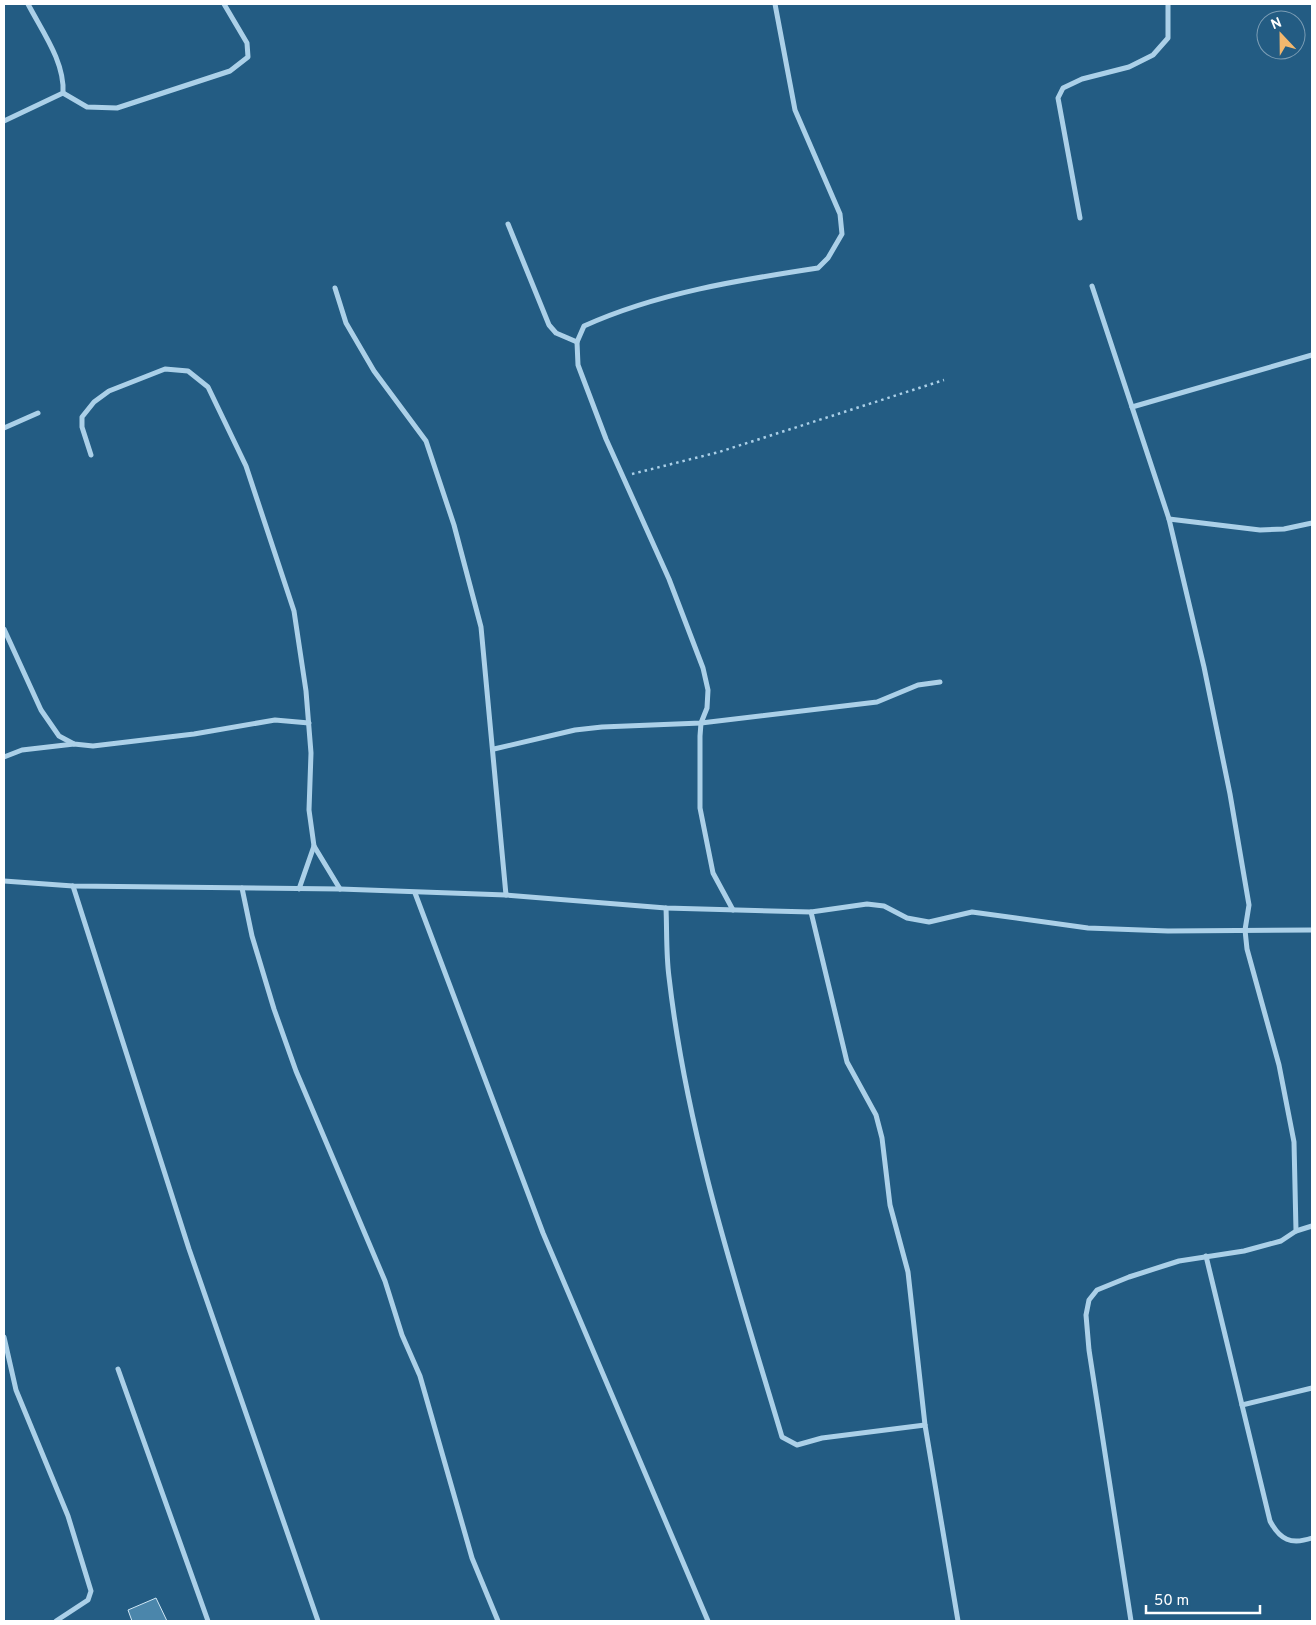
<svg xmlns="http://www.w3.org/2000/svg" width="1316" height="1625" viewBox="0 0 1316 1625" font-family="Overpass,sans-serif">
<rect width="100%" height="100%" fill="#235c83"/>
<path fill="#4b86ab" stroke="#cfe7f6" d="M156,1598L167,1621H132L128,1610Z"/>
<g fill="none" stroke-linecap="round" stroke-linejoin="round">
<path stroke="#abd0e8" stroke-width="2.5" stroke-dasharray="2.5 4" stroke-linecap="butt" d="M632,474L719,452L944,380"/>
<g stroke="#abd0e8" stroke-width="5">
<path d="M63,93L87,107L117,108L230,71L248,57L247,43L224,4"/>
<path d="M4,121L63,93C65,62 42,31 28,4"/>
<path d="M1080,218L1058,98L1063,88L1082,79L1129,67L1153,55L1168,38V4"/>
<path d="M508,224L549,325L556,333L577,342"/>
<path d="M1092,286L1169,519L1204,667L1230,794L1249,905L1245,930L1247,949L1279,1065L1294,1142L1296,1231L1281,1241L1244,1251L1179,1261L1129,1277L1097,1290L1089,1300L1086,1315L1089,1350L1131,1621"/>
<path d="M335,288L346,323L374,371L426,441L454,525L481,627L506,895"/>
<path d="M1132,407L1312,355"/>
<path d="M4,428L38,413"/>
<path d="M91,455L82,427V417L94,402L109,391L165,369L188,371L208,387L246,466L294,611L306,691L311,753L309,810L314,846L299,889"/>
<path d="M1169,519L1260,530L1284,529L1312,523"/>
<path d="M4,629L41,710L59,736L74,744L93,746L194,734L275,720L309,723"/>
<path d="M494,749L575,730L602,727L701,723L877,702L918,685L940,682"/>
<path d="M4,757L22,750L74,744"/>
<path d="M314,846L340,889"/>
<path d="M4,881L73,886L340,889L506,895L666,908L811,912L867,904L884,906L907,918L929,922L972,912L1088,928L1168,931L1312,930"/>
<path d="M73,886L189,1249L318,1621"/>
<path d="M242,888L252,936L274,1009L296,1071L385,1281L402,1335L420,1376L472,1558L498,1621"/>
<path d="M415,893L543,1233L708,1621"/>
<path d="M666,908C667,931 666,954 669,977C687,1135 737,1286 782,1437L797,1445L822,1438L925,1425"/>
<path d="M733,910L713,873L700,808V736L701,723L707,708L708,690L703,668L669,579L606,439L578,365L577,342L584,326C657,293 739,280 818,268L828,258L842,234L840,214L795,110L775,4"/>
<path d="M811,912L847,1062L876,1115L882,1138L890,1205L908,1272L925,1425L958,1621"/>
<path d="M1296,1231L1312,1226"/>
<path d="M1206,1256L1270,1521C1280,1540 1291,1545 1312,1538"/>
<path d="M4,1337L16,1390L68,1516L91,1591L88,1600L56,1621"/>
<path d="M118,1369L208,1621"/>
<path d="M1242,1405L1312,1388"/>
</g>
</g>
<rect width="1316" height="1625" fill="none" stroke="#ffffff" stroke-width="10"/>
<g transform="translate(1281 35) rotate(338)"><circle r="24" fill="#235c83" stroke="#7b9db5"/>
<path d="M0-4L9 19L0 12L-9 19Z" fill="#f3b86e"/>
<text y="-8" font-size="14" font-weight="bold" text-anchor="middle" fill="#ffffff">N</text>
</g>
<path d="M1146 1605v8h114v-8" fill="none" stroke="#ffffff" stroke-width="2.5"/>
<text x="1154" y="1605" font-size="15" fill="#ffffff" stroke="#235c83" stroke-width="4" paint-order="stroke">50 m</text>
</svg>
